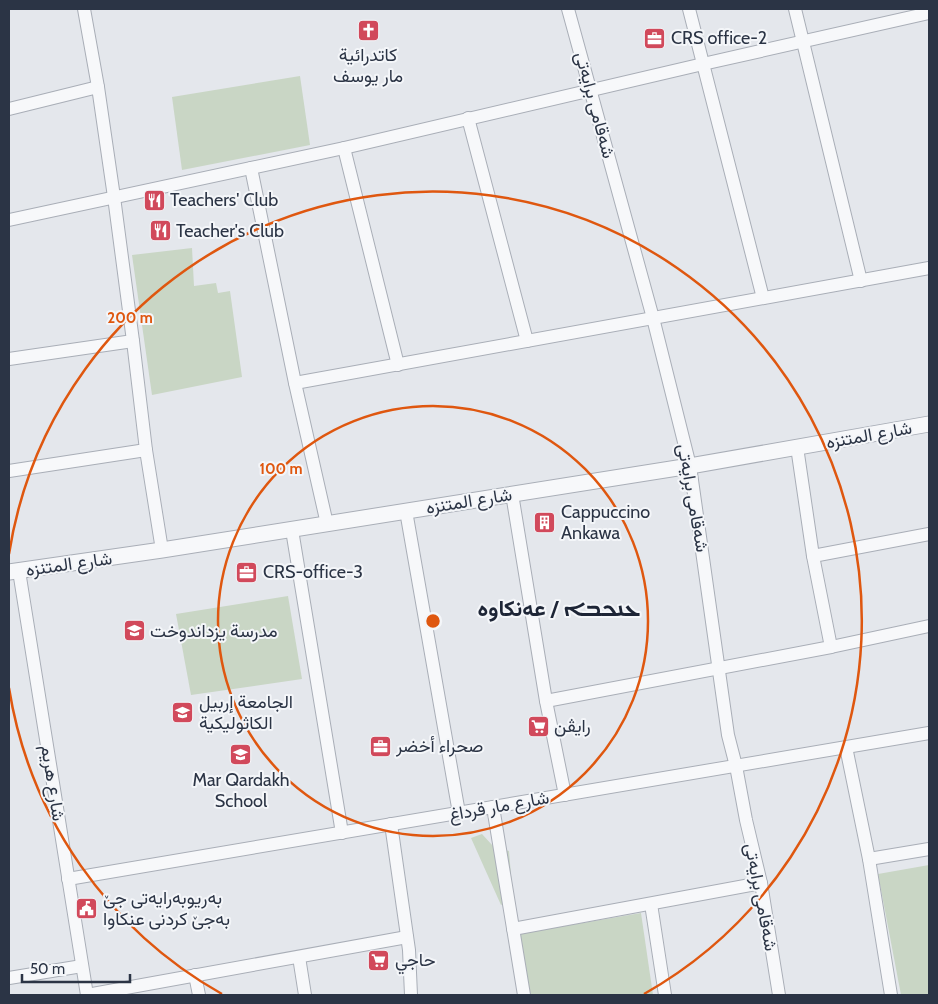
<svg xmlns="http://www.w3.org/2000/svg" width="938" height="1004" viewBox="0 0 938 1004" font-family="Cabin,Vazirmatn,'Noto Sans Syriac',sans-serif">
<rect width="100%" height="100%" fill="#e4e7ec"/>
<g fill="#c9d6c5">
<path d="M300,76L310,145L182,170L172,97Z"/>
<path d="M192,248L194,286L216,283L218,293L230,291L242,377L152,395L132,255Z"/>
<path d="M288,596L302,679L191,695L176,614Z"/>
<path d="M482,834L493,846L509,851L513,899L501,905L471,838Z"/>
<path d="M929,865V995H901L878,874Z"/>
<path d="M641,913L653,995H530L518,934Z"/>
</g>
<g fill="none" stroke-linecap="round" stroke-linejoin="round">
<defs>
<g id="minor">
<path d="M84,9L98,87L114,197L133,341L146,450L162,550"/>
<path d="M568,9L653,318L690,466L728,735L736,766L746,820L761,883L779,995"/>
<path d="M689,9L763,298"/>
<path d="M795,9L861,281"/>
<path d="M9,109L98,87"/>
<path d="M468,118L527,341"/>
<path d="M344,148L398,365"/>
<path d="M251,168L295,383L327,524"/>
<path d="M9,220L344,148L703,64L929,13"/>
<path d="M9,359L133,341"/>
<path d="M295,383L929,268"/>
<path d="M797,447L813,556L831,647"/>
<path d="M9,471L146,450"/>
<path d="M512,494L546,701L565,795"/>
<path d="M406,511L459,813"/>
<path d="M292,530L342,833"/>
<path d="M813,556L929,534"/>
<path d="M19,571L87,995"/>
<path d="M546,701L831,647L929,626"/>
<path d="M846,747L869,859L891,995"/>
<path d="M493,807L524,995"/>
<path d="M391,824L409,950L411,995"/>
<path d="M869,859L929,849"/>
<path d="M68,879L929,733"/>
<path d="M651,904L665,995"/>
<path d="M513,929L761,883"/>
<path d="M299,957L305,995"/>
<path d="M195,975L199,995"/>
<path d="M9,978L82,966"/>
<path d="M87,995L407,937"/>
</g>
<g id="tertiary">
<path d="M929,9V10"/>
<path d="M9,572L162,550L690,466L929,424"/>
</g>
</defs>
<use href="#minor" stroke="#a9aeb7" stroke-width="14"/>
<use href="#tertiary" stroke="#a9aeb7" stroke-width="17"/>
<use href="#minor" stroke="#f7f8fa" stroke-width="12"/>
<use href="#tertiary" stroke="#f7f8fa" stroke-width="15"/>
</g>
<g fill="none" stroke="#df570f" stroke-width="2.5">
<circle cx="433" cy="621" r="215"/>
<path d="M222 994A429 429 0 0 1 9 688M9 554A429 429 0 1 1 644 994"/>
</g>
<defs>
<symbol id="church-square" viewBox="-11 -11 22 22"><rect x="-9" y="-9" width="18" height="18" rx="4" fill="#d1495b" stroke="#f4f6f9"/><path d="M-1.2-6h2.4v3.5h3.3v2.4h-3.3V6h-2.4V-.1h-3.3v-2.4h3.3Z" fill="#fff"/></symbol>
<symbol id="office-square" viewBox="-11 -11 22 22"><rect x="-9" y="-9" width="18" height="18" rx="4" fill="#d1495b" stroke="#f4f6f9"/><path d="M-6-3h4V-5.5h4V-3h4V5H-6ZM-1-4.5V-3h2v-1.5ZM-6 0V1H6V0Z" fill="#fff"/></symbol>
<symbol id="restaurant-square" viewBox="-11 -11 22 22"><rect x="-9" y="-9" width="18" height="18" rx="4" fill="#d1495b" stroke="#f4f6f9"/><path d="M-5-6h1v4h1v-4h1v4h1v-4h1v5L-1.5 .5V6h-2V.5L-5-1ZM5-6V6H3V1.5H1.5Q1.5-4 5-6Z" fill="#fff"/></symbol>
<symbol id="building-square" viewBox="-11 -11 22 22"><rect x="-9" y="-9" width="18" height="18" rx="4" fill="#d1495b" stroke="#f4f6f9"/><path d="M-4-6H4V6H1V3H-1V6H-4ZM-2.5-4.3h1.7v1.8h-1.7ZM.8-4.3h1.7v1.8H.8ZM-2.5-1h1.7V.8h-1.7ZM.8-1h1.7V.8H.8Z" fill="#fff"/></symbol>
<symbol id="school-square" viewBox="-11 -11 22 22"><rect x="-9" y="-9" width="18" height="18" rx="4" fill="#d1495b" stroke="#f4f6f9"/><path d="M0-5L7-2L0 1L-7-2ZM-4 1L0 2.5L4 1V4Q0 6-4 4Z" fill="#fff"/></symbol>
<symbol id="university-square" viewBox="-11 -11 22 22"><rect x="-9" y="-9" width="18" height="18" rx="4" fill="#d1495b" stroke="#f4f6f9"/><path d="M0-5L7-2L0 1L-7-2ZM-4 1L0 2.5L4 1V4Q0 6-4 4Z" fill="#fff"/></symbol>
<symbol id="supermarket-square" viewBox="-11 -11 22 22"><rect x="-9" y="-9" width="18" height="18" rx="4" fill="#d1495b" stroke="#f4f6f9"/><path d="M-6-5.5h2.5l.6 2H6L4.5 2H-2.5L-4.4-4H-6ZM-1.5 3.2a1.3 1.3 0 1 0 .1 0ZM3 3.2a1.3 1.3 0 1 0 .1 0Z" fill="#fff"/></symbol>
<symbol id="civic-square" viewBox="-11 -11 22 22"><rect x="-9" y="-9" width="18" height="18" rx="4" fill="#d1495b" stroke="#f4f6f9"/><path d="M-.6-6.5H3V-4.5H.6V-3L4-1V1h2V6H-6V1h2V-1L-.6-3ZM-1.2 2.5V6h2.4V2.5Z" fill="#fff"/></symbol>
</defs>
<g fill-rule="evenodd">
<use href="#church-square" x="356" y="18" width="25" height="25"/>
<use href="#office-square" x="642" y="26" width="25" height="25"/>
<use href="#restaurant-square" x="142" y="188" width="25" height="25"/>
<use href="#restaurant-square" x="148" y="218" width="25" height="25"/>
<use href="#building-square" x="532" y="510" width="25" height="25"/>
<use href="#office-square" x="234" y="560" width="25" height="25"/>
<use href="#school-square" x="122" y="618" width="25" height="25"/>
<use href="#university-square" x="170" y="700" width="25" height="25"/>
<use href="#supermarket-square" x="526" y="714" width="25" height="25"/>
<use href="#office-square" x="368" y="734" width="25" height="25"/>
<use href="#school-square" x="228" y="742" width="25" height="25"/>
<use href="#civic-square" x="74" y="896" width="25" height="25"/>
<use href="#supermarket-square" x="366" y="948" width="25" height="25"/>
</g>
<g text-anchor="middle" stroke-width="4" stroke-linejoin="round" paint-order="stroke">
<g font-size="18" fill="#2b3445" stroke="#f4f6f9" text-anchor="start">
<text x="671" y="44">CRS office-2</text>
<text x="368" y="61" text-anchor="middle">كاتدرائية<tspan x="368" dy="21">مار يوسف</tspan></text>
<text x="170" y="206">Teachers' Club</text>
<text x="176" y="237">Teacher's Club</text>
<text x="561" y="518">Cappuccino<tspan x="561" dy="21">Ankawa</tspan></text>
<text x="263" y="578">CRS-office-3</text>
<text x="150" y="637">مدرسة يزداندوخت</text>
<text x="199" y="708">الجامعة إربيل<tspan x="199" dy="21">الكاثوليكية</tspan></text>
<text x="554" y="732">رایڤن</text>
<text x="396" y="752">صحراء أخضر</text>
<text x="241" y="786" text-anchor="middle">Mar Qardakh<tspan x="241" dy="21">School</tspan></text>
<text x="103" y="904">بەریوبەرایەتی جێ<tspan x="103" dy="21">بەجێ کردنی عنکاوا</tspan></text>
<text x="395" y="966">حاجي</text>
</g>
<g font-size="18" fill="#2b3445" stroke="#f4f6f9">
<text transform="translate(595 105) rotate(75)" y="6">شەقامی برایەتی</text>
<text transform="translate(869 435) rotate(-10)" y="6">شارع المتنزه</text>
<text transform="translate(693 498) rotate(80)" y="6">شەقامی برایەتی</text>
<text transform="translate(469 501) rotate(-9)" y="6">شارع المتنزه</text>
<text transform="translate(69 564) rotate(-8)" y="6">شارع المتنزه</text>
<text transform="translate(53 783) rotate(81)" y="6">شارع هريم</text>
<text transform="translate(499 806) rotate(-10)" y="6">شارع مار قرداغ</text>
<text transform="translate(761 897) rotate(79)" y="6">شەقامی برایەتی</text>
</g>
<g font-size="22" font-weight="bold" fill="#1d2536" stroke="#f4f6f9">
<text x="559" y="616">ܥܢܟܒܐ / عەنکاوە</text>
</g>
</g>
<circle cx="433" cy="621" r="8" fill="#df570f" stroke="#f4f6f9" stroke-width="2.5"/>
<g font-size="15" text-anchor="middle" font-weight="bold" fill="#df570f" stroke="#f4f6f9" stroke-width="4" stroke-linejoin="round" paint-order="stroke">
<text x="130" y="323">200 m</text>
<text x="281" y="474">100 m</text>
</g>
<rect width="938" height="1004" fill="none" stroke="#2b3445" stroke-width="20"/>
<path d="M22 974v8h108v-8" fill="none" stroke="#2b3445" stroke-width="2.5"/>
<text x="30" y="974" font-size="15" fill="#2b3445" stroke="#f4f6f9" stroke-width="4" paint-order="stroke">50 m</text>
</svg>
